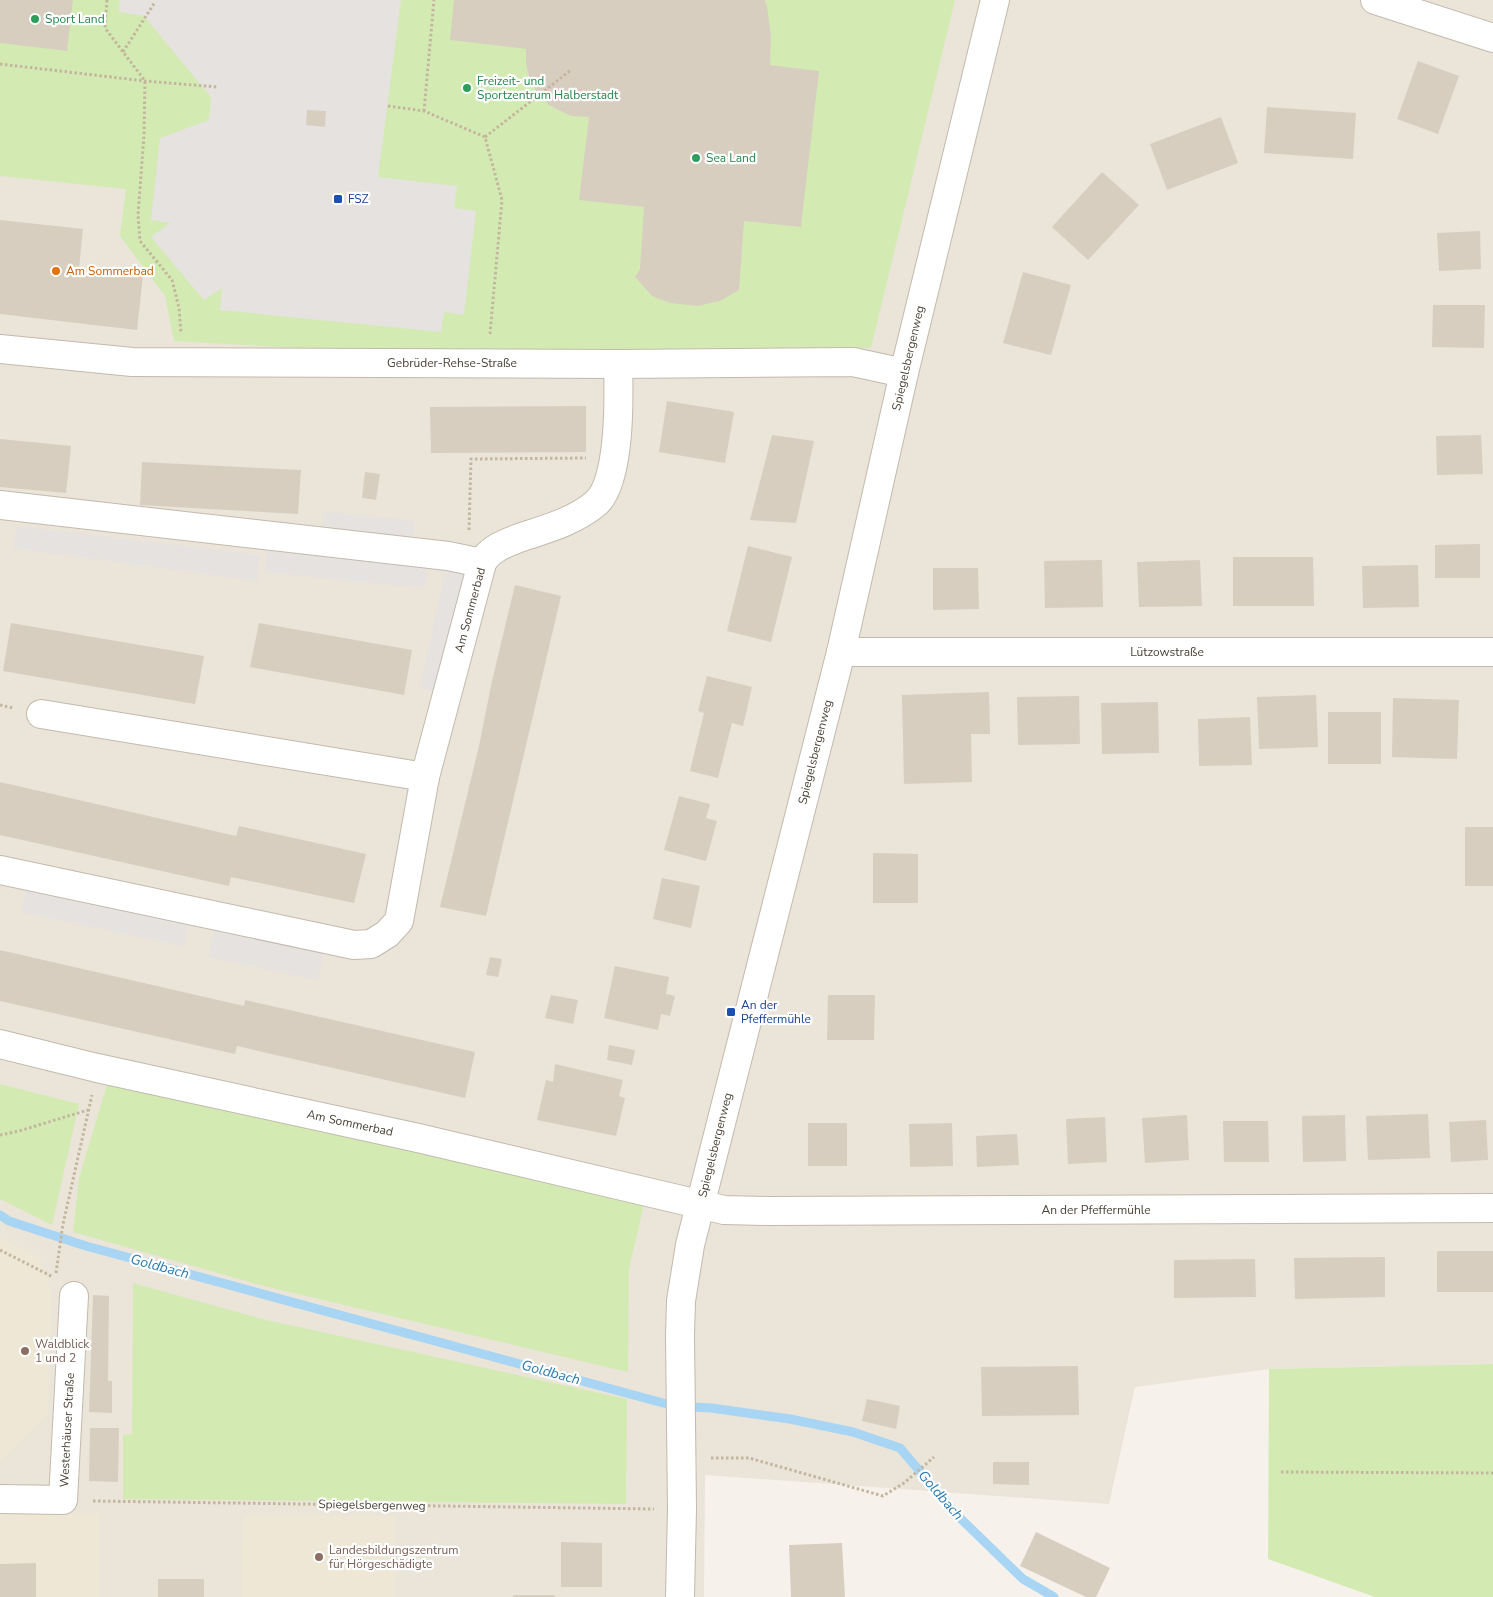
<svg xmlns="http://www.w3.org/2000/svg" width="1493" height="1597" viewBox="0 0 1493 1597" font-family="'Nunito Sans',sans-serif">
<rect width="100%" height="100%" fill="#f6f2eb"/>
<path fill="#eae4d9" d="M0,0H1493V1364L1269,1369L1135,1387L1109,1504L705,1475L704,1597H0Z"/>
<g fill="#efe7d5">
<path d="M0,1238L40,1257L50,1288L48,1413L0,1462Z"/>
<rect x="0" y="1513" width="98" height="84"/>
<path d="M243,1515L395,1516V1597H241Z"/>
</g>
<g fill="#d3ebb3">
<path d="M0,0H955L871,348L330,350L174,341L165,296L120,236L126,189L0,176Z"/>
<path d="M108,1081L644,1204L629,1269L628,1372L264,1286L73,1232L79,1178Z"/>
<path d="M0,1084L79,1104L52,1225L0,1199Z"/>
<path d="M133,1283L262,1319L627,1399L626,1504L123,1499V1435L132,1434Z"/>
<path d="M1493,1364V1597H1375L1268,1559L1269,1369Z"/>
</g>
<g fill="#e5e2df">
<path d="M120,0H401L378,177L457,186L454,208L476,211L464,315L444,312L441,332L220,310L222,288L204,300L151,237L170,223L151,220L160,138L209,120L211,97L144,16L119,12Z"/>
<path d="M324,512L415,521L412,541L322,532Z"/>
<path d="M17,526L260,555L257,581L14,548Z"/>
<path d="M267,551L429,565L425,588L264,572Z"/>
<path d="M447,565L470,568L441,693L420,688Z"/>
<path d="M26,891L188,925L184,946L22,912Z"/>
<path d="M214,931L323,952L318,980L209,957Z"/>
</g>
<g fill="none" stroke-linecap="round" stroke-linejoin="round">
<path stroke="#a7d5f3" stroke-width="9" d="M0,1215L9,1221L86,1246L674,1406L711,1408L790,1419L853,1432L900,1448L958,1516L1023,1579L1054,1597"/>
</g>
<g fill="#d8cec0">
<path d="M0,0H73L67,51L0,43Z"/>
<path d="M454,0H765L767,6L771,37L770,65L819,71L801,227L744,221L739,290L720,301L698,306L670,303L652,296L635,277L640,269L644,207L579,200L589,117L572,116L558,110L549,105L537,93L529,77L526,64V49L450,40Z"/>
<path d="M1418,61L1459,76L1438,134L1397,119Z"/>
<path d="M1267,107L1356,113L1353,159L1264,153Z"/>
<path d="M307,110L326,111L325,127L306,125Z"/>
<path d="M1221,117L1238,163L1167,190L1150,144Z"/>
<path d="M1102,172L1139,205L1088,260L1052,227Z"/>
<path d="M0,220L83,229L79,268L143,275L137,330L0,314Z"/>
<path d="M1480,231L1481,269L1439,271L1437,233Z"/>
<path d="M1023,272L1071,285L1051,355L1003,343Z"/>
<path d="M1433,305H1485L1484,348L1432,347Z"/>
<path d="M667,401L734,412L725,463L659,452Z"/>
<path d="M586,406V452L431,453L430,407Z"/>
<path d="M772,435L814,441L796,523L750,520Z"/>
<path d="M1481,435L1483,474L1437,475L1436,436Z"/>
<path d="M0,439L71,446L66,493L0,487Z"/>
<path d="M142,462L301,470L298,514L140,505Z"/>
<path d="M365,472L380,474L376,500L362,498Z"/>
<path d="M1480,544V578H1435V545Z"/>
<path d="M748,546L792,557L771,642L727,631Z"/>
<path d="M1233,557H1313L1314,606H1233Z"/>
<path d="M1102,560L1103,607L1045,608L1044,561Z"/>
<path d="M1200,560L1202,606L1139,607L1137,562Z"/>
<path d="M1418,565L1419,607L1363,608L1362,566Z"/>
<path d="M933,568H978L979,609L933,610Z"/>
<path d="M515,585L561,596L486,916L440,907L479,746L492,681Z"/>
<path d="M11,623L204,656L195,704L3,671Z"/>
<path d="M259,623L412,650L404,695L250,667Z"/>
<path d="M707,676L752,687L743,726L732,723L718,778L690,771L704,713L698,711Z"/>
<path d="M989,692L990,734H971L972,782L904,784L902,695Z"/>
<path d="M1316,695L1318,747L1259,749L1257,697Z"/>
<path d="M1079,696L1080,744L1018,745L1017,697Z"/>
<path d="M1393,698L1459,700L1457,759L1392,757Z"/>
<path d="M1158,702L1159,753L1102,754L1101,703Z"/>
<rect x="1328" y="712" width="53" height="52"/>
<path d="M1250,717L1252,765L1199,766L1198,719Z"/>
<path d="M0,782L236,836L239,826L366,854L354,903L231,877L229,886L0,835Z"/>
<path d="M679,796L710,804L706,818L717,821L706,861L664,850Z"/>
<rect x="1465" y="827" width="28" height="59"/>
<path d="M873,853L918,854V903H873Z"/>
<path d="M662,878L700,886L691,928L653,919Z"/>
<path d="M0,950L244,1006L245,1000L475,1052L465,1098L237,1046L235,1054L0,1001Z"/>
<path d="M490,957L502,959L498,977L486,975Z"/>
<path d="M615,966L669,977L666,994L675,996L670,1016L661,1014L658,1030L604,1018Z"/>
<path d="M551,995L578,1000L573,1024L545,1018Z"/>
<path d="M828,995H875L874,1040H827Z"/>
<path d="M609,1045L635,1050L632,1065L607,1060Z"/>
<path d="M555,1064L623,1080L619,1096L625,1098L616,1136L537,1120L546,1080L553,1082Z"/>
<path d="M1428,1114L1430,1158L1368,1160L1366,1116Z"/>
<path d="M1187,1115L1189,1160L1145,1163L1142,1118Z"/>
<path d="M1345,1115L1346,1161L1303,1162L1302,1116Z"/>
<path d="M1105,1117L1107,1162L1068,1164L1066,1119Z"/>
<path d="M1486,1120L1488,1160L1451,1162L1449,1122Z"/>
<path d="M1223,1121H1268L1269,1162H1224Z"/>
<rect x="808" y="1123" width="39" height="43"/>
<path d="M952,1123L953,1166L910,1167L909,1124Z"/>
<path d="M1017,1134L1019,1165L977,1167L976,1136Z"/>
<rect x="1437" y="1251" width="56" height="41"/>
<path d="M1385,1257V1297L1295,1299L1294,1258Z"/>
<path d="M1255,1259L1256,1297L1174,1298V1260Z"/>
<path d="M93,1295L109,1296L108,1381H112V1413L89,1412Z"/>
<path d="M1078,1366L1079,1415L982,1416L981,1367Z"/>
<path d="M867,1399L900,1406L896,1429L862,1421Z"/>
<path d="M90,1428H119L118,1482L89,1481Z"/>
<path d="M993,1462H1029V1485L993,1484Z"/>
<path d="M1036,1532L1110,1568L1096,1597H1086L1020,1566Z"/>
<path d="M561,1542L602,1543V1587H561Z"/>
<path d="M842,1543L845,1597H791L789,1545Z"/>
<path d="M36,1563V1597H0V1564Z"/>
<rect x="158" y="1579" width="46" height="18"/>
<rect x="513" y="1595" width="42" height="2"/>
</g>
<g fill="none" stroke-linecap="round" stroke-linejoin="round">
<defs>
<g id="minor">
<path d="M1375,0L1493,38"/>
<path d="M0,349L132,362L618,364L853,362L904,373"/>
<path d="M0,505L448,556L482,563"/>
<path d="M841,652H1493"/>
<path d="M41,714L425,777"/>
<path d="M0,870L354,945L371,944L387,934L399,921L425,777L482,563C489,549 506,543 519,538C546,529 573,522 595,504C621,483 619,396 618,364"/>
<path d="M0,1044L97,1068L418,1138L724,1210L768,1211L1493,1208"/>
<path d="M0,1499L63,1500L74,1296"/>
<path d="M680,1597L682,1509L680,1335L681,1301L690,1245L841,652L904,373L995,0"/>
</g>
</defs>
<use href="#minor" stroke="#c2baad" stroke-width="30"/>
<g stroke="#c4b69e" stroke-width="3" stroke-dasharray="2.5 2.5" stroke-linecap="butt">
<path d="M107,0L105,28L145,81L144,135L138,215L140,241L172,280L179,308L181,333"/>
<path d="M123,52L155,2"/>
<path d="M0,64L145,81L217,87"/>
<path d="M388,106L424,111L485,137L502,200L490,334"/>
<path d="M424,111L434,0"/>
<path d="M485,137L571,70"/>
<path d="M469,530L471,459L586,458"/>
<path d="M0,705L13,708"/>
<path d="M0,1135L19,1131L88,1110"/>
<path d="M0,1250L53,1277"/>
<path d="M56,1273L63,1224L92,1095"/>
<path d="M711,1458H749L883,1496L904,1483L934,1457"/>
<path d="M1281,1472L1493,1473"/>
<path d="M93,1501L654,1509"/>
</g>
<use href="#minor" stroke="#fff" stroke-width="28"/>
</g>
<g fill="#2e9e5b" stroke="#fff" stroke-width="2">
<circle cx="35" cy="19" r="5"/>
<circle cx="467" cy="88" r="5"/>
<circle cx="696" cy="158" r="5"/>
</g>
<g fill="#1a4fb4" stroke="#fff" stroke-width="2">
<rect x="333" y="194" width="10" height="10" rx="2.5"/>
<rect x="726" y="1007" width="10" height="10" rx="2.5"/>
</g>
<circle fill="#e8710a" stroke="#fff" stroke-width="2" cx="56" cy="271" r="5"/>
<g fill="#8d6e63" stroke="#fff" stroke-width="2">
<circle cx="25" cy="1351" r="5"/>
<circle cx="319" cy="1557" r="5"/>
</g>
<g text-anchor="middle" stroke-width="4.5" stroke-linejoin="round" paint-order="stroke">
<g font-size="12" fill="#27864d" stroke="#fff" text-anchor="start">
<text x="45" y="23">Sport Land</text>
<text x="477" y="85">Freizeit- und<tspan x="477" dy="14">Sportzentrum Halberstadt</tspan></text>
<text x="706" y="162">Sea Land</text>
</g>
<g font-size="12" fill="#164399" stroke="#fff" text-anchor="start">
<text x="348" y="203">FSZ</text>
<text x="741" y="1009">An der<tspan x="741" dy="14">Pfeffermühle</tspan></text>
</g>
<g font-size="12" fill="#c56008" stroke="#fff" text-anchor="start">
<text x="66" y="275">Am Sommerbad</text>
</g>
<g font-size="12" fill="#4b4338" stroke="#fff">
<text transform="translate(908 358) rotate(-77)" y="4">Spiegelsbergenweg</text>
<text x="452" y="367">Gebrüder-Rehse-Straße</text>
<text transform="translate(470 610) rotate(-75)" y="4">Am Sommerbad</text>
<text x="1167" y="656">Lützowstraße</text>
<text transform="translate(815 752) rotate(-76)" y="4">Spiegelsbergenweg</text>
<text transform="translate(350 1123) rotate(12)" y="4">Am Sommerbad</text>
<text transform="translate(715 1145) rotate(-76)" y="4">Spiegelsbergenweg</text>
<text x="1096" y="1214">An der Pfeffermühle</text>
<text transform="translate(67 1430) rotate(-87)" y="4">Westerhäuser Straße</text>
<text transform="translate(372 1505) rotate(1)" y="4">Spiegelsbergenweg</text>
</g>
<g font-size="12" fill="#785e54" stroke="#fff" text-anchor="start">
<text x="35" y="1348">Waldblick<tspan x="35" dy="14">1 und 2</tspan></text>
<text x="329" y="1554">Landesbildungszentrum<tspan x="329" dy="14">für Hörgeschädigte</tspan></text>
</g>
<g font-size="14" font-style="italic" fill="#2c7cb2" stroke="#fff">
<text transform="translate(160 1266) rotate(15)" y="5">Goldbach</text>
<text transform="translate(551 1372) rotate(15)" y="5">Goldbach</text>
<text transform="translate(941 1495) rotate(49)" y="5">Goldbach</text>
</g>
</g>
</svg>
